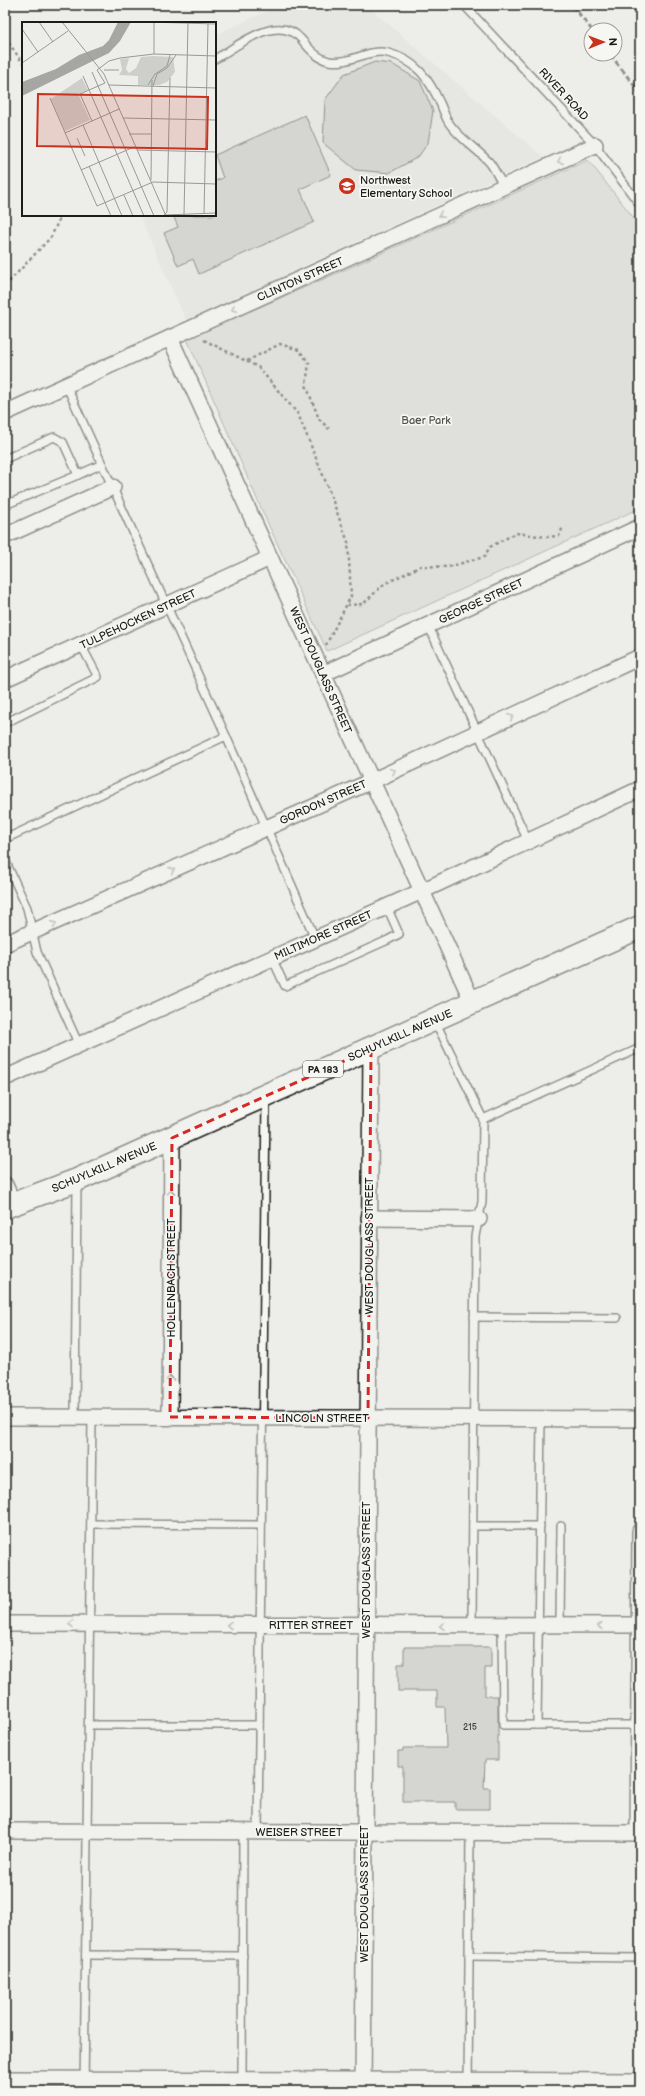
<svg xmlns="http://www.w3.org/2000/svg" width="645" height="2096" viewBox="0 0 645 2096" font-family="'Balsamiq Sans',sans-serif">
<rect width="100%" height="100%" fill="#edede9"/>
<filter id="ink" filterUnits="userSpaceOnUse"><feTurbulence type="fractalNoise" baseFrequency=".025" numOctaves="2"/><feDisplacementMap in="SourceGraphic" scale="8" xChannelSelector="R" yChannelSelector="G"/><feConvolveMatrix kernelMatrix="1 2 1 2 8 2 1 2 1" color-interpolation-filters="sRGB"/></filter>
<g filter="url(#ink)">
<path fill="#ddddda" d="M281,5H366L543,157L186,320L139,215H215V35Z"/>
<path fill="#cececb" stroke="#757574" d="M588,160L640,226V508L327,651L265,517L187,339L342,271Z"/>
<g fill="#b9b9b6" stroke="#1c1c1c">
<path d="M375,62L392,64L420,81L433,111L428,143L418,157L389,173L356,170L323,143L325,100L344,74Z"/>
<path d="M305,115L331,175L300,189L314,222L199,274L193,259L178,266L164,233L178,227L173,215H215V181L223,178L215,155Z"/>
<path d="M404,1647H491V1668H485V1696H498V1760H485L484,1788H490V1809H455V1802H403V1766H398V1751H403V1748H446L445,1707H437V1691H398V1664H404Z"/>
</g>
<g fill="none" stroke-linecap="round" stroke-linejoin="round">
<defs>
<g id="service">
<path d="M464,5L595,145L640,205"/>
<path d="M215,59C238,46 277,12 301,39C309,48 316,58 329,61C350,65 368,48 388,53C416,60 429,79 440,103C443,109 445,117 449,123C459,138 477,149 490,163C495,170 499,179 504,186"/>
<path d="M66,385L226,736L315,938"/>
<path d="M5,459L54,437L63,442L78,475L102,464"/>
<path d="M5,505L78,475"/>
<path d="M428,625L528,841"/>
<path d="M5,723L98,677L81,645"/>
<path d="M5,839L226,736"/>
<path d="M5,860L27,908L37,952L79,1045"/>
<path d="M272,958L285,986L388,940L399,934L387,907"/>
<path d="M435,1021L483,1119"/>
<path d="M474,1317L617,1318"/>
<path d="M75,1417L77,1183"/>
<path d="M91,1524L261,1525"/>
<path d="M473,1526H540"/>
<path d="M472,1626L475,1236L482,1202L483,1119L640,1048"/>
<path d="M502,1626L503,1725H640"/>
<path d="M560,1626L561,1526"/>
<path d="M89,1725H259"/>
<path d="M537,1725L541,1419"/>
<path d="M258,1832L266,1099"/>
<path d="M86,1955L243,1956"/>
<path d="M469,1956L640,1958"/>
<path d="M242,2080L243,1832"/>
<path d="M84,2091L92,1417"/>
<path d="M257,2091V2080"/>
<path d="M468,2091L470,1833"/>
</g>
<g id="minor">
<path d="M170,338L473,1003"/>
<path d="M5,413L595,145"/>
<path d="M5,536L113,487"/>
<path d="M323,674L640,527"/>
<path d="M5,679L270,558"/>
<path d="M5,944L372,781L640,657"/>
<path d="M5,1078L422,891L640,789"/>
<path d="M5,1185L13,1203"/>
<path d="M369,1218L479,1219"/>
<path d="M5,1417L640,1419"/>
<path d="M170,1417L172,1138"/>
<path d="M5,1624L640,1625"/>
<path d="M5,1831L640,1833"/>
<path d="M638,1833L640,1531"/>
<path d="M5,2079L640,2081"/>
<path d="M363,2091L371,1049"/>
</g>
<path id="primary" d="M5,1207L77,1180L640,927"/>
</defs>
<use href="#service" stroke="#1c1c1c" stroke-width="10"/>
<use href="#minor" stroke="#1c1c1c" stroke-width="18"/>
<use href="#primary" stroke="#1c1c1c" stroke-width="25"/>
<g stroke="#1c1c1c" stroke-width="2.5" stroke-dasharray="3 3" stroke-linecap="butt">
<path d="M5,38L23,63"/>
<path d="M5,286L51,237L61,215"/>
<path d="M204,340L258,367L298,414L325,480L348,542L351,596L326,645"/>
<path d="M247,361L280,344L299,350L309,363L306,385L319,419L329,429"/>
<path d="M347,605L363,604L384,584L421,566L448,567L484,557L490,547L516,533L546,537L559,536L563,527"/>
</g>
<use href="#service" stroke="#f6f6f2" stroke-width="7"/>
<use href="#minor" stroke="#f6f6f2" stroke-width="15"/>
<use href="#primary" stroke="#f6f6f2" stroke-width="22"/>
<g stroke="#1c1c1c" stroke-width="3" stroke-dasharray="6 3" stroke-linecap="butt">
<path d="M572,5L592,30"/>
<path d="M610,54L640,93"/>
</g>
</g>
<defs><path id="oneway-chevron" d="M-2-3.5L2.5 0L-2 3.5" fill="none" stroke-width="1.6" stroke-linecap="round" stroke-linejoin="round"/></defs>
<g stroke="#949492">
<use href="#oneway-chevron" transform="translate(560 161) rotate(156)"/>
<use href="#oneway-chevron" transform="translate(441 215) rotate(156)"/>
<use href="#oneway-chevron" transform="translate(234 309) rotate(156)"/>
<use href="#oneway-chevron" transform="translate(511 717) rotate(-25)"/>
<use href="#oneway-chevron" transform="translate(393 771) rotate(-25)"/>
<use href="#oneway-chevron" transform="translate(172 870) rotate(-24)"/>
<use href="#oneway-chevron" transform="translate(54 924) rotate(-24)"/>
<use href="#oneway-chevron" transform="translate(171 1192) rotate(-90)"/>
<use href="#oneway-chevron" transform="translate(170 1378) rotate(-90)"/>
<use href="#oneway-chevron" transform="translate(71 1624) rotate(-180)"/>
<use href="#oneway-chevron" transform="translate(229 1625) rotate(-180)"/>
<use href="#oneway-chevron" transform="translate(442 1626) rotate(-180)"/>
<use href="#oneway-chevron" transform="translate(600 1626) rotate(-180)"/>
</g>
</g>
<path d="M0 0H645V2096H0ZM371,1049L368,1418L170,1417L172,1138Z" fill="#edede9" fill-opacity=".55" fill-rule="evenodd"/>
<path fill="none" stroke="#d62828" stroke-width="3" stroke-dasharray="8 5" stroke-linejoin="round" d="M371,1049L368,1418L170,1417L172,1138Z"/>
<defs>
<symbol id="school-disc" viewBox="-11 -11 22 22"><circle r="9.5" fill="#c8321e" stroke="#f6f6f2"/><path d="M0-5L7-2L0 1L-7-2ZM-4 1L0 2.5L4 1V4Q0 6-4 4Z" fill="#fff"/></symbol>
</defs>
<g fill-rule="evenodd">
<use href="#school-disc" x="337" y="176" width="20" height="20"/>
</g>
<g text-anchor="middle" stroke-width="3.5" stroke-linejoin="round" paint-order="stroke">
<g font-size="9" fill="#434342">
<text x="470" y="1730">215</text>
</g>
<rect fill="#f6f6f2" stroke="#5d5d5c" stroke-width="1" x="303" y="1061" width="40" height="16" rx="3"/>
<g font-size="10" font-weight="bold" fill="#1c1c1c">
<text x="323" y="1073">PA 183</text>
</g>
<g font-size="11" fill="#1c1c1c" stroke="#f6f6f2">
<text transform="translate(564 94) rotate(47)" y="4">RIVER ROAD</text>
<text transform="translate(300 279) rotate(-24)" y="4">CLINTON STREET</text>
<text transform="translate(481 601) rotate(-25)" y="4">GEORGE STREET</text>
<text transform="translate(138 619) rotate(-25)" y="4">TULPEHOCKEN STREET</text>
<text transform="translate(321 670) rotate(66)" y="4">WEST DOUGLASS STREET</text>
<text transform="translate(323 802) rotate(-24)" y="4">GORDON STREET</text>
<text transform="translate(323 935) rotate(-24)" y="4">MILTIMORE STREET</text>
<text transform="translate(400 1035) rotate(-24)" y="4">SCHUYLKILL AVENUE</text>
<text transform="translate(104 1167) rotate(-23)" y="4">SCHUYLKILL AVENUE</text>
<text transform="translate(369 1246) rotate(-90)" y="4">WEST DOUGLASS STREET</text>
<text transform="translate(171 1278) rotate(-90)" y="4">HOLLENBACH STREET</text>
<text x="322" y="1422">LINCOLN STREET</text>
<text transform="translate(366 1570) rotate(-90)" y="4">WEST DOUGLASS STREET</text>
<text x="311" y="1629">RITTER STREET</text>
<text x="299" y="1836">WEISER STREET</text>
<text transform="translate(364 1894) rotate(-90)" y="4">WEST DOUGLASS STREET</text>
</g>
<g font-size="11" fill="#1c1c1c" stroke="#f6f6f2" text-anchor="start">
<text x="360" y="184">Northwest<tspan x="360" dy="13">Elementary School</tspan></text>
</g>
<g font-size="11" fill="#515151" stroke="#f6f6f2">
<text x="426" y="424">Baer Park</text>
</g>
</g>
<g transform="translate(22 22)">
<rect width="194" height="194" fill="#edede9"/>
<path d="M131,34L151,35L153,50L145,60L137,63H116V54L97,53L100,48L98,37L107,36L104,47L107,51L114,46L119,35ZM60,56L66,68L56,72L68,98L43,109L29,77Z" fill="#cececb"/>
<path d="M96,0H109L98,19L87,31L0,74V60L34,47L57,33L81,24L87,18Z" fill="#a6a6a3"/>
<path fill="none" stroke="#999997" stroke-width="1" d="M17,0L31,20M40,0L82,52L144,194M125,0L194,2M0,7L16,30M132,32V0M0,41L46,9M82,48H97M70,50L132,194M61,54L122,194M83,61L75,48L87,39L98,36L132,32L194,34M87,63L194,66M126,63L133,52L145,44L148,33M131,64L135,52L145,46L154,33M131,74L164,75M28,76L75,184L131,160L194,162M101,96L194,98M70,99L58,72L83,61M61,103L100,194M43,111L97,87M107,112H130M55,116L63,134M115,128L194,130M67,144L89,194M59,148L112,125M129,158L130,58M102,173L111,194M182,192L186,2M143,193L194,191M162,193L166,0M141,194L145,190L148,56"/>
<path fill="#c8321e" fill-opacity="0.15" stroke="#c8321e" stroke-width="2" d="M16,72L186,75L185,127L15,124Z"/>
<rect width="194" height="194" fill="none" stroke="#1c1c1c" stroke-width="2"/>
</g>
<rect width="645" height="2096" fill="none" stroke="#f6f6f2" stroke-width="20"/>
<rect x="10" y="10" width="625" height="2076" fill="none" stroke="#1c1c1c" stroke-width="1.5" filter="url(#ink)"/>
<g transform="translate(603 42) rotate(89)"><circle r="19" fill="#f6f6f2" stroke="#9f9f9c"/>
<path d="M0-3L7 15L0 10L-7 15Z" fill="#c8321e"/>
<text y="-6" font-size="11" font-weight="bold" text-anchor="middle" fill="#1c1c1c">N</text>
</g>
</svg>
